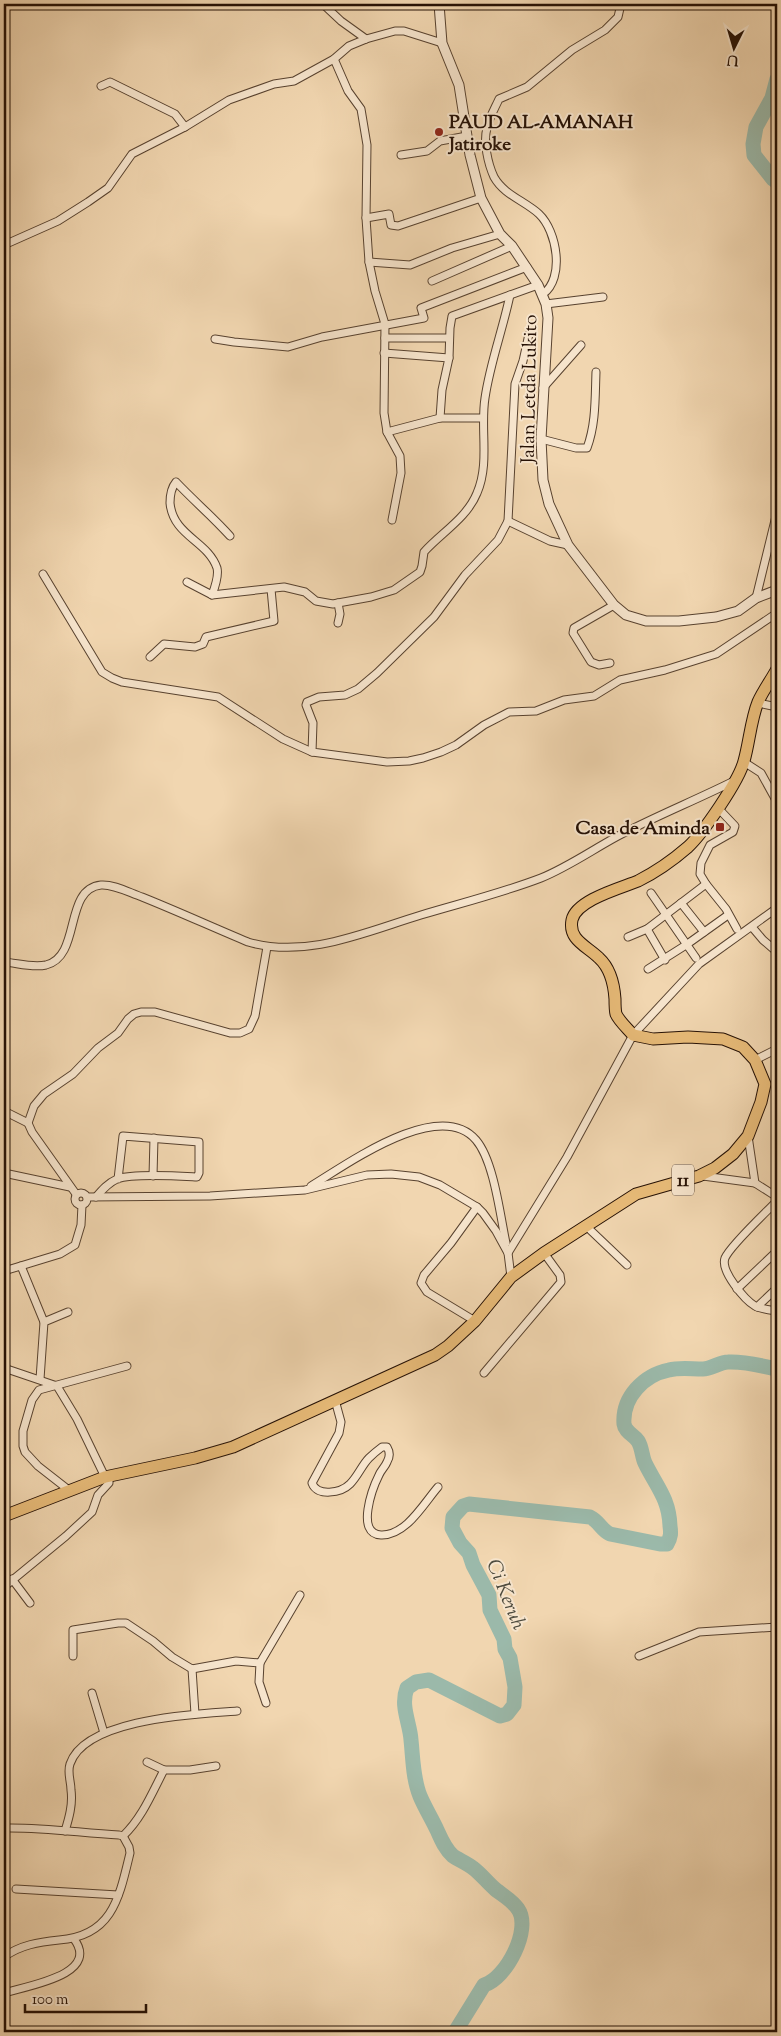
<svg xmlns="http://www.w3.org/2000/svg" width="781" height="2036" viewBox="0 0 781 2036" font-family="'Sorts Mill Goudy',serif">
<rect width="100%" height="100%" fill="#f1d6b0"/>
<filter id="stains"><feTurbulence type="fractalNoise" baseFrequency=".004" numOctaves="4"/><feColorMatrix values="0 0 0 0 .2 0 0 0 0 .09 0 0 0 0 .02 0 0 0 .5 -.17"/></filter>
<radialGradient id="worn" r=".72"><stop offset=".6" stop-color="#630" stop-opacity="0"/><stop offset="1" stop-color="#630" stop-opacity=".3"/></radialGradient>
<g fill="none" stroke-linecap="round" stroke-linejoin="round">
<g stroke="#9bb9aa" stroke-width="15">
<path d="M777,79L772,98L756,127L753,144L754,155L773,179L777,182"/>
<path d="M455,2032L484,1985C506,1979 532,1929 518,1909C512,1900 502,1895 495,1889C487,1882 481,1874 473,1868C467,1863 459,1860 453,1856C445,1849 441,1839 437,1830C432,1819 425,1808 420,1796C413,1779 413,1759 411,1740C410,1723 400,1706 407,1688L416,1682L429,1680L500,1716L507,1714L514,1705L515,1687L510,1658L505,1649L504,1639L490,1610L489,1595L473,1565L469,1553L460,1543L452,1528L453,1517L463,1506L469,1504L590,1517C599,1521 601,1530 610,1534L660,1544H667C671,1537 671,1533 670,1526C669,1498 656,1486 645,1463C642,1457 642,1447 638,1441C634,1435 625,1432 624,1424C622,1397 644,1375 669,1370C680,1367 691,1369 703,1369C711,1369 720,1362 728,1362C745,1361 761,1366 777,1369"/>
</g>
<defs>
<g id="minor">
<path d="M325,6L341,21L366,39"/>
<path d="M334,59L348,91L361,109L367,145L366,218L369,262L375,291L385,324L384,413L387,432L400,456L401,473L392,520"/>
<path d="M101,86L110,82L175,114L185,127L229,100L274,84L294,81L334,59L349,46L366,39L395,31H404L442,43"/>
<path d="M401,155L427,151L440,141L467,136"/>
<path d="M366,218L389,214L391,225L398,226L481,198"/>
<path d="M4,245L58,221L88,202L108,188L132,154L185,127"/>
<path d="M369,262L410,265L452,248L500,234"/>
<path d="M432,281L512,246"/>
<path d="M543,294C565,278 557,231 539,214C525,201 504,195 494,177C488,164 483,142 487,128C489,118 495,108 499,99L527,87L572,50L605,30L618,17L621,4"/>
<path d="M546,304L603,297"/>
<path d="M529,334L523,361L515,384L508,521L498,540L465,575L434,617L377,673L358,689L345,695L319,697L307,702L306,705L313,723L312,752L387,762L409,761L423,758L441,752L456,745L484,725L509,712L536,711L564,700L594,696L620,680L665,670L716,654L777,613"/>
<path d="M385,338H449"/>
<path d="M215,339L234,342L288,347L322,337L424,318L421,308L527,267"/>
<path d="M384,353L449,358L442,390L440,418"/>
<path d="M449,358L450,328L452,316L538,285"/>
<path d="M543,388L581,345"/>
<path d="M387,432L440,418H482"/>
<path d="M541,439L576,448H587C596,424 595,398 596,372"/>
<path d="M508,521L550,541L568,545"/>
<path d="M43,574L102,672L112,678L122,682L218,697L283,739L312,752"/>
<path d="M187,582L212,595L284,587L305,592L316,601L333,604L338,603"/>
<path d="M212,595C215,587 219,576 217,568C208,541 173,536 170,503C170,495 171,488 176,482C194,501 213,517 230,536"/>
<path d="M756,598L777,512"/>
<path d="M338,623L340,614L338,603L371,597L394,590L420,572L422,566L424,552C441,533 467,518 477,493C490,463 480,429 485,398C490,363 503,329 510,295"/>
<path d="M150,657L164,644L195,647L203,644L206,637L274,621L271,589"/>
<path d="M610,663L599,665L591,662L573,633L574,628L614,605"/>
<path d="M758,703L777,707"/>
<path d="M744,762L761,773L777,802"/>
<path d="M718,808L735,826L733,832L710,845L701,863L700,874L706,884L726,909L737,929"/>
<path d="M651,893L696,958"/>
<path d="M681,903L704,932"/>
<path d="M752,927L763,940L777,952"/>
<path d="M647,929L665,960"/>
<path d="M628,937L647,929L706,884"/>
<path d="M4,962C17,963 32,968 46,965C82,956 63,889 101,885C114,884 130,893 142,897C177,911 212,927 248,942C307,959 365,932 421,915C461,903 502,893 541,878C568,867 592,850 618,836C656,816 696,800 734,781"/>
<path d="M648,969L686,945L728,915"/>
<path d="M755,1060L777,1049"/>
<path d="M4,1111L28,1123"/>
<path d="M748,1136L755,1183L777,1197"/>
<path d="M4,1173L70,1187"/>
<path d="M153,1176L154,1138"/>
<path d="M703,1176L755,1183"/>
<path d="M311,1186C346,1165 439,1097 476,1140C494,1161 500,1215 506,1243"/>
<circle cx="81" cy="1199" r="6"/>
<path d="M76,1194L32,1132L28,1123L34,1106L44,1094L73,1074L98,1048L118,1033L128,1019L134,1014L141,1012H155L230,1033H240L249,1029L255,1016L267,947"/>
<path d="M87,1197L210,1196L305,1190L367,1175L391,1174L419,1177L440,1185L477,1207L483,1213L496,1231L508,1253L511,1277"/>
<path d="M96,1197C102,1190 108,1183 117,1179C133,1173 178,1176 197,1177L199,1173V1142L123,1136L118,1179"/>
<path d="M777,1201C766,1212 730,1246 725,1258C720,1271 745,1300 755,1306C761,1309 770,1310 777,1311"/>
<path d="M585,1225L627,1265"/>
<path d="M508,1253L567,1157L633,1035L699,964L777,908"/>
<path d="M21,1266L44,1322"/>
<path d="M4,1271L60,1254L75,1245L81,1225L82,1205"/>
<path d="M737,1289L777,1251"/>
<path d="M757,1307L777,1288"/>
<path d="M475,1321L427,1292L421,1283L424,1275L451,1243L477,1207"/>
<path d="M4,1368L57,1386L77,1419L105,1477"/>
<path d="M484,1373L561,1282L560,1275L544,1253"/>
<path d="M40,1379L44,1322L68,1312"/>
<path d="M335,1400L341,1422L339,1433L312,1483C317,1497 341,1493 350,1484C358,1476 362,1465 369,1458C373,1454 378,1450 382,1447H387C390,1452 390,1457 387,1462C385,1467 381,1470 379,1475C373,1487 355,1534 381,1535C406,1536 424,1503 438,1487"/>
<path d="M70,1491L38,1466L25,1452L23,1446V1431L32,1400L39,1390L127,1366"/>
<path d="M12,1579L30,1603"/>
<path d="M4,1587L66,1536L92,1512L98,1495L109,1483V1476"/>
<path d="M73,1656V1630L118,1623H126L153,1641L172,1657L192,1669L236,1661L260,1663L300,1595"/>
<path d="M639,1656L699,1632L777,1627"/>
<path d="M260,1663L259,1682L266,1703"/>
<path d="M192,1669L195,1714"/>
<path d="M92,1693L104,1733"/>
<path d="M147,1762L164,1770"/>
<path d="M4,1828C43,1827 81,1833 119,1835L123,1836L129,1847L130,1853C119,1899 112,1936 59,1940C39,1942 20,1945 4,1957"/>
<path d="M65,1831C69,1818 73,1804 71,1790C71,1781 67,1773 70,1764C85,1718 197,1714 237,1711"/>
<path d="M123,1836C142,1818 152,1793 164,1770H190L216,1766"/>
<path d="M16,1889L118,1895"/>
<path d="M4,1993C26,1986 101,1975 74,1939"/>
</g>
<path id="tertiary" d="M439,4L442,43L459,85L470,155L481,198L500,234L512,246L538,285L546,304L548,318L541,439L543,480L549,504L568,545L614,605L626,615L646,621H679L716,617L738,611L756,598L777,590"/>
<path id="trunk" d="M4,1516L105,1477L195,1458L233,1447L435,1355L448,1346L475,1321L511,1277L544,1253L636,1194L699,1176L715,1168L733,1154L748,1136L761,1102L765,1084L755,1060L743,1047L723,1039L688,1037L653,1039L633,1035C628,1029 619,1021 616,1014C615,1010 615,1004 615,999C614,984 610,968 599,958C587,946 568,940 572,920C576,900 621,888 638,881C656,872 673,860 688,847C703,833 739,781 744,761C749,744 751,719 758,702C763,691 771,680 777,669"/>
</defs>
<use href="#minor" stroke="#58422f" stroke-width="9"/>
<use href="#tertiary" stroke="#58422f" stroke-width="11"/>
<use href="#trunk" stroke="#251004" stroke-width="13"/>
<use href="#minor" stroke="#f6e4cc" stroke-width="7"/>
<use href="#tertiary" stroke="#f6e4cc" stroke-width="9"/>
<use href="#trunk" stroke="#e8bb78" stroke-width="11"/>
</g>
<g fill="#8f2418" stroke="#f6e4cc" stroke-width="2">
<circle cx="439" cy="132" r="5"/>
<rect x="715" y="822" width="10" height="10" rx="2.5"/>
</g>
<g text-anchor="middle" stroke-width="4" stroke-linejoin="round" paint-order="stroke">
<rect fill="#f6e4cc" stroke="#645040" stroke-width="1" x="672" y="1164.5" width="22" height="31" rx="4"/>
<g font-size="18" font-weight="bold" fill="#251004">
<text x="683" y="1186">11</text>
</g>
<g font-size="19" font-weight="bold" fill="#251004" stroke="#f6e4cc" text-anchor="start">
<text x="449" y="128">PAUD AL-AMANAH<tspan x="449" dy="22">Jatiroke</tspan></text>
<text x="710" y="834" text-anchor="end">Casa de Aminda</text>
</g>
<g font-size="19" fill="#251004" stroke="#f6e4cc">
<text transform="translate(528 389) rotate(-89)" y="7">Jalan Letda Lukito</text>
</g>
<g font-size="20" font-style="italic" fill="#4e4b3e" stroke="#f6e4cc">
<text transform="translate(507 1594) rotate(68)" y="7">Ci Keruh</text>
</g>
</g>
<rect width="781" height="2036" fill="none" stroke="#f1d6b0" stroke-width="20"/>
<rect x="5" y="5" width="771" height="2026" fill="none" stroke="#251004" stroke-width="2.5"/>
<rect x="10" y="10" width="761" height="2016" fill="none" stroke="#251004"/>
<g transform="translate(734 48) rotate(185)" stroke="#f6e4cc" stroke-width="4" paint-order="stroke">
<path d="M0-4L9 19L0 12L-9 19Z" fill="#251004"/>
<text y="-8" font-size="14" font-weight="bold" text-anchor="middle" fill="#251004">U</text>
</g>
<path d="M25 2004v8h121v-8" fill="none" stroke="#251004" stroke-width="2.5"/>
<text x="32" y="2004" font-size="15" fill="#251004" stroke="#f6e4cc" stroke-width="4" paint-order="stroke">100 m</text>
<rect width="100%" height="100%" filter="url(#stains)"/>
<rect width="100%" height="100%" fill="url(#worn)"/>
</svg>
